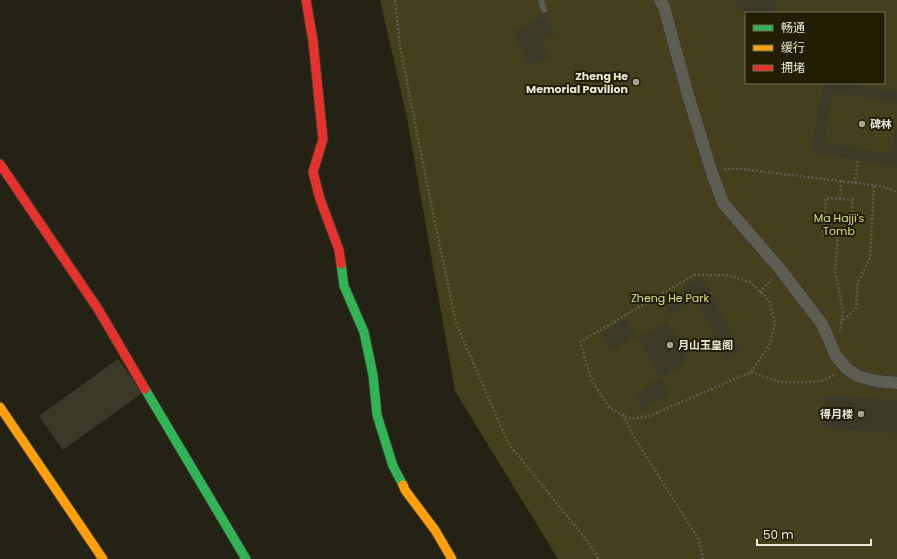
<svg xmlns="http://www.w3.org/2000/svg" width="897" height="559" viewBox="0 0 897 559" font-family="Poppins,'Noto Sans SC',sans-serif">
<rect width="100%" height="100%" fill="#242214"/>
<path fill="#443f1c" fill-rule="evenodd" d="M380,0H897V559H558L455,391L407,118ZM746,13H884V83H746Z"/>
<g fill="#3b3928">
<path d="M733,0H773L778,6L770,13H745Z"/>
<path d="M545,15L555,34L542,41L550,56L529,66L512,33Z"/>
<path d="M823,83H846L897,92V103L833,92L824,143L892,154L896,129H897V167L811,152Z"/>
<path d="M702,278L742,351L727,359L696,301L670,315L662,300Z"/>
<path d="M627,319L637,336L611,351L601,333Z"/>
<path d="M668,322L689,361L660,378L638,338Z"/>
<path d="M118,359L142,393L63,450L39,416Z"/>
<path d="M661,378L670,394L643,409L635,393Z"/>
<path d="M826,395L897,401V433L823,428Z"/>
</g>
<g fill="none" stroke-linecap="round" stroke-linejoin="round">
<defs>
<path id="lane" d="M541,0L544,10"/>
<path id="street" d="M660,0L664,7L688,95L711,170L723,203L780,269L822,324L836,356L847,369L858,376L876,381L897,383"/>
<g id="fast">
<path d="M341,264L344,286L364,332L373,375L377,415L393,466L403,485"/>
<path d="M145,389L246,559"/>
</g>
<g id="slow">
<path d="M0,407L103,559"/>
<path d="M403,485L405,490L435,530L452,559"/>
</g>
<g id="jam">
<path d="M306,0L313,41L323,139L313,172L320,199L339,250L341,264"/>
<path d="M0,164L98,309L145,389"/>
</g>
</defs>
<use href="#lane" stroke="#3e3c31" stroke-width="8"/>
<use href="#street" stroke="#3e3c31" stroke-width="14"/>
<use href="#fast" stroke="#3e3c31" stroke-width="11"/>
<use href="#slow" stroke="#3e3c31" stroke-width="11"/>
<use href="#jam" stroke="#3e3c31" stroke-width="11"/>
<g stroke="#5d5c51" stroke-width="2.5" stroke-dasharray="2 2" stroke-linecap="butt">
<path d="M395,0L400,46L426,179L456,323L508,443L588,542L599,559"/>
<path d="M724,169H741L874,185L885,187L897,192"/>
<path d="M855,183L858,160"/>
<path d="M840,199L841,181"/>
<path d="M838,236H850L853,200L826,198L823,236H838L835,271L843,311L840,332"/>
<path d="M694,275H726L750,282L769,300L775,324L769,346L751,372L649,416L631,419L610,408L592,381L580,342Z"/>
<path d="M760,292L772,279"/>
<path d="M841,323L856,308L858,282L870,258L874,185"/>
<path d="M751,372L781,382H807L822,381L836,374"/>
<path d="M623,415L631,432L699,540L703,559"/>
</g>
<use href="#lane" stroke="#5e5d51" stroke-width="6"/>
<use href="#street" stroke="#5e5d51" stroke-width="12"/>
<use href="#fast" stroke="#30b455" stroke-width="9"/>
<use href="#slow" stroke="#ff9f0a" stroke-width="9"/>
<use href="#jam" stroke="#e5322d" stroke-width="9"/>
</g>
<g fill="#a5a394" stroke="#221e04" stroke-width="1.5">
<circle cx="636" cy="82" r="4"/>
<circle cx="862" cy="124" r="4"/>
<circle cx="670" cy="345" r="4"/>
<circle cx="861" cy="414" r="4"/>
</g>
<g text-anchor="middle" stroke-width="4" stroke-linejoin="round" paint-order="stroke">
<g font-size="11" font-weight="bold" fill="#eae9d9" stroke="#221e04" text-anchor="end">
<text x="628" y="80">Zheng He<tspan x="628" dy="13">Memorial Pavilion</tspan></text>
<text x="870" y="128" text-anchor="start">碑林</text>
<text x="678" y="349" text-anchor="start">月山玉皇阁</text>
<text x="853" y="418">得月楼</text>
</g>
<g font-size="11" fill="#e6dc88" stroke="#221e04">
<text x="839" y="222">Ma Hajji's<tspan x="839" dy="13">Tomb</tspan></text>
<text x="670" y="302">Zheng He Park</text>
</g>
</g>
<rect x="745" y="12" width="140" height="72" fill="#221e04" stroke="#726f59"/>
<rect x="753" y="25" width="20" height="6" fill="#30b455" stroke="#726f59"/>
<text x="781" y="32" font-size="12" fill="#eae9d9">畅通</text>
<rect x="753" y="45" width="20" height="6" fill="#ff9f0a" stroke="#726f59"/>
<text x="781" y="52" font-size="12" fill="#eae9d9">缓行</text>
<rect x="753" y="65" width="20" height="6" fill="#e5322d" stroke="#726f59"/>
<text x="781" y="72" font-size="12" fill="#eae9d9">拥堵</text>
<path d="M757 539v6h114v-6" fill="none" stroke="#eae9d9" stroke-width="2"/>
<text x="763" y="539" font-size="12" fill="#eae9d9" stroke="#221e04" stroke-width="3" paint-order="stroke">50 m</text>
</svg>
